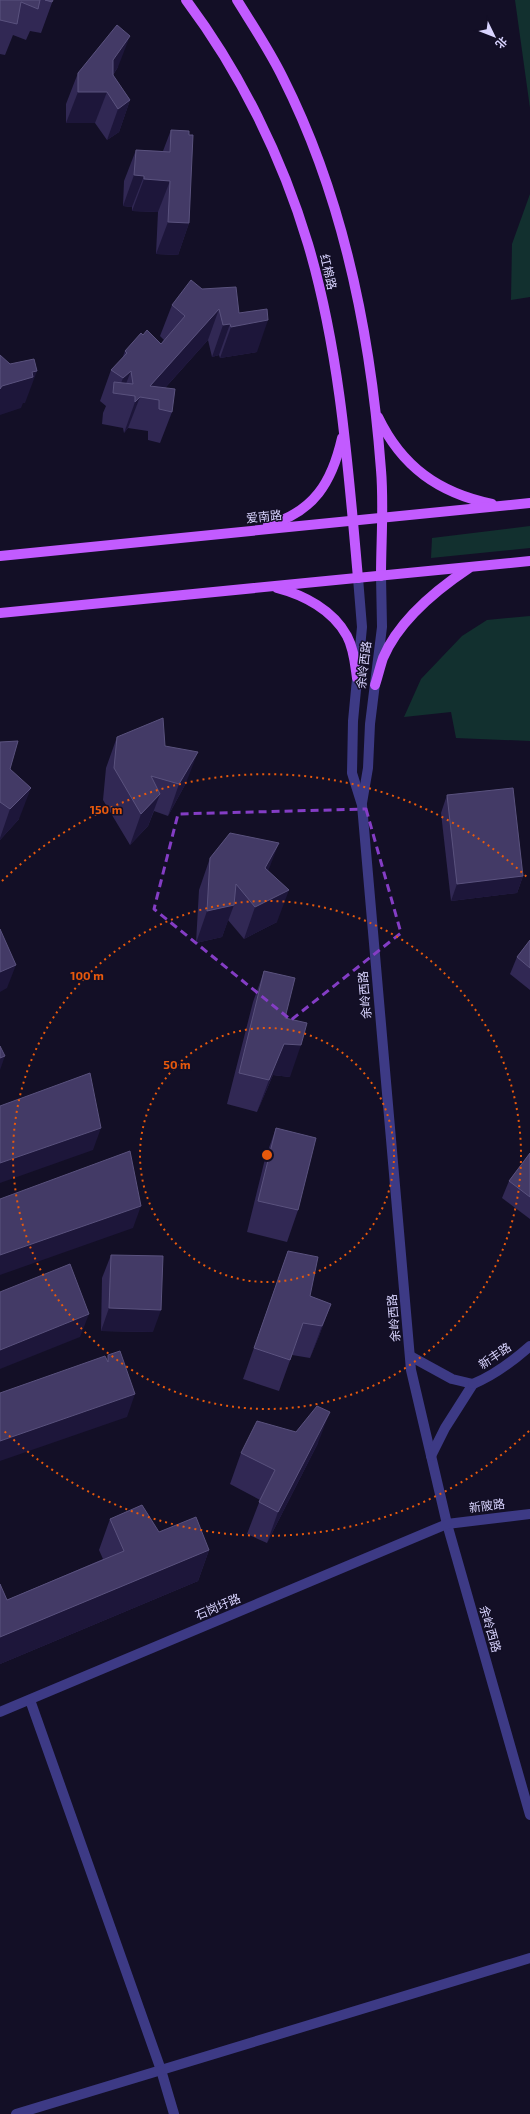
<svg xmlns="http://www.w3.org/2000/svg" width="530" height="2114" viewBox="0 0 530 2114" font-family="'Exo 2','Noto Sans SC',sans-serif">
<rect width="100%" height="100%" fill="#130f26"/>
<g fill="#12302f">
<path d="M515,0H530V108Z"/>
<path d="M530,194V297L511,300L512,244Z"/>
<path d="M530,526V548L431,558L432,538Z"/>
<path d="M530,616V741L456,738L451,712L404,717L421,679L462,636L487,620Z"/>
</g>
<g fill="none" stroke-linecap="round" stroke-linejoin="round">
<g stroke="#3d3a85" stroke-width="10">
<path d="M358,578L362,627L353,721L352,773L362,805L411,1370L447,1524L530,1815"/>
<path d="M362,803L368,768L370,724L382,627L381,576"/>
<path d="M410,1356L452,1379L473,1384L445,1428L431,1456"/>
<path d="M473,1384C495,1375 512,1362 530,1346"/>
<path d="M30,1700L161,2070L174,2114"/>
<path d="M0,1712L447,1524L530,1514"/>
<path d="M16,2114L530,1958"/>
</g>
<g stroke="#c25bff" stroke-width="10">
<path d="M186,0C240,72 282,157 308,244C340,352 348,466 358,578"/>
<path d="M237,0C253,26 270,51 283,78C344,199 371,336 381,470C384,505 381,541 381,576"/>
<path d="M378,417C402,467 439,493 492,504"/>
<path d="M268,525C314,512 332,482 342,438"/>
<path d="M0,556L530,503"/>
<path d="M277,588C304,595 333,610 347,636C354,649 355,664 357,678"/>
<path d="M0,613L530,561"/>
<path d="M375,685C378,676 380,667 383,658C399,620 436,590 469,568"/>
</g>
</g>
<g fill="#312854">
<path d="M0,0H53L41,33L30,31L26,40L13,35L5,55L0,54Z"/>
<path d="M118,67L113,75L130,100L119,132L107,140L95,123H66V104L78,73Z"/>
<path d="M171,130L189,223L178,255L156,254L158,212L132,211V207L123,206L124,181L136,150L163,151Z"/>
<path d="M202,289L239,313L257,352L220,358L219,355L212,357L208,340L165,388L172,412L160,443L148,440V431L128,428L124,433L123,428L102,424L103,413L106,406L100,401L111,370L122,359L125,351L143,335L161,344L164,340L160,336L172,305Z"/>
<path d="M117,737L165,746L186,783L168,816L154,811L148,826L130,845L103,800L106,768Z"/>
<path d="M0,742L10,769L19,819L0,840Z"/>
<path d="M447,795L523,876L517,893L451,901L441,813Z"/>
<path d="M210,858L269,871L277,922L244,939L228,920L222,937L196,943L199,890Z"/>
<path d="M530,940V990L510,974L517,957Z"/>
<path d="M264,971L285,1018L290,1077L273,1075L257,1112L227,1104L253,1002Z"/>
<path d="M276,1128L298,1210L287,1242L247,1232L265,1159Z"/>
<path d="M530,1153V1219L502,1198L509,1181Z"/>
<path d="M288,1251L310,1296L331,1304L319,1336L310,1358L292,1355L279,1391L243,1379Z"/>
<path d="M111,1255L153,1332L101,1331L102,1278Z"/>
<path d="M318,1443L267,1543L247,1534L260,1500L230,1484L241,1453Z"/>
<path d="M110,1519L159,1532L209,1550L198,1581L0,1664V1584L7,1600L103,1559L99,1550Z"/>
</g>
<g fill="#1d163a">
<path d="M130,36L118,67L101,92L113,60Z"/>
<path d="M78,92H107L95,123H66Z"/>
<path d="M130,100L119,132L107,140L118,109Z"/>
<path d="M134,175L144,176L132,207L123,206Z"/>
<path d="M144,179L170,181L158,212L132,211Z"/>
<path d="M168,222L189,223L178,255L156,254Z"/>
<path d="M219,309L208,340L155,399L150,386Z"/>
<path d="M268,320L257,352L220,358L231,327Z"/>
<path d="M230,324L219,355L212,357L223,325Z"/>
<path d="M37,371L25,403H23L21,408L0,415V389L2,386L32,372Z"/>
<path d="M131,371L122,394H117L123,378Z"/>
<path d="M140,397L128,428L124,433L135,402Z"/>
<path d="M198,752L186,783L168,816L179,784Z"/>
<path d="M31,788L19,819L0,840V838L10,809Z"/>
<path d="M160,794L148,826L130,845L141,814Z"/>
<path d="M279,843L267,874L265,868Z"/>
<path d="M523,876L517,893L451,901L457,884Z"/>
<path d="M289,890L277,922L244,939L255,907Z"/>
<path d="M234,905L222,937L196,943L207,911Z"/>
<path d="M16,965L7,988L0,992V972Z"/>
<path d="M284,1044L301,1045L290,1077L273,1075L257,1112L269,1080Z"/>
<path d="M5,1056L0,1070V1058Z"/>
<path d="M101,1128L93,1150L0,1183V1163Z"/>
<path d="M141,1206L133,1228L0,1275V1255Z"/>
<path d="M331,1304L319,1336L310,1358L322,1326Z"/>
<path d="M109,1308L161,1310L153,1332L101,1331Z"/>
<path d="M89,1314L80,1337L0,1369V1350Z"/>
<path d="M135,1394L127,1417L0,1461V1441Z"/>
<path d="M330,1412L318,1443L267,1543L278,1512Z"/>
<path d="M209,1550L198,1581L0,1664V1637Z"/>
</g>
<g fill="#433a66" stroke="#5a527e">
<path d="M0,0H40L38,9L21,2L17,24L0,20Z"/>
<path d="M45,0H53L52,2Z"/>
<path d="M117,25L130,36L113,60V75L130,100L118,109L107,92H78V73Z"/>
<path d="M171,130L189,131V135H193L189,223L168,222L170,181L144,179V176L134,175L136,150L170,152Z"/>
<path d="M191,280L202,289L236,287L239,313L267,309L268,320L231,327L230,324L223,325L219,309L150,386L175,389L172,412L159,409V400L140,397L135,402V396L113,393L114,382L133,384L131,371L123,378L111,370L127,353L125,351L141,333L143,335L147,330L161,344L185,316L172,305Z"/>
<path d="M0,355L10,364L34,359L37,371L32,372L33,377L2,386L0,389Z"/>
<path d="M163,718L165,746L198,752L179,784L151,776L160,794L141,814L114,768L117,737Z"/>
<path d="M18,741L10,769L31,788L10,809L0,802V742Z"/>
<path d="M513,788L523,876L457,884L447,795Z"/>
<path d="M230,833L279,843L265,868L289,890L255,907L236,884L234,905L207,911L210,858Z"/>
<path d="M0,929L16,965L0,972Z"/>
<path d="M530,940V968L517,957Z"/>
<path d="M264,971L295,978L285,1018L307,1023L301,1045L284,1044L269,1080L239,1073Z"/>
<path d="M0,1046L5,1056L0,1058Z"/>
<path d="M90,1073L101,1128L0,1163V1106Z"/>
<path d="M276,1128L316,1138L298,1210L258,1201Z"/>
<path d="M130,1151L141,1206L0,1255V1199Z"/>
<path d="M530,1153V1197L509,1181Z"/>
<path d="M288,1251L318,1257L310,1296L331,1304L322,1326L303,1323L290,1360L254,1348Z"/>
<path d="M111,1255L163,1256L161,1310L109,1308Z"/>
<path d="M70,1264L89,1314L0,1350V1292Z"/>
<path d="M120,1351L135,1394L0,1441V1393L105,1356L108,1362V1355Z"/>
<path d="M317,1406L330,1412L278,1512L259,1502L275,1470L241,1453L257,1421L296,1432Z"/>
<path d="M142,1505L159,1532L196,1517L209,1550L0,1637V1584L7,1600L124,1551L110,1519Z"/>
</g>
<path fill="none" stroke="#843dc5" stroke-width="3" stroke-dasharray="8 5" stroke-linejoin="round" d="M366,809L401,933L291,1020L154,909L178,814Z"/>
<g fill="none" stroke="#e8590c" stroke-width="2" stroke-dasharray="2 4">
<circle cx="267" cy="1155" r="127"/>
<circle cx="267" cy="1155" r="254"/>
<path d="M529 1431A381 381 0 0 1 2 1429M2 881A381 381 0 0 1 529 879"/>
</g>
<g text-anchor="middle" stroke-width="3" stroke-linejoin="round" paint-order="stroke">
<g font-size="12" fill="#d9d4ff" stroke="#130f26">
<text transform="translate(328 272) rotate(77)" y="4">红棉路</text>
<text transform="translate(264 517) rotate(-6)" y="4">爱南路</text>
<text transform="translate(364 665) rotate(-83)" y="4">余岭西路</text>
<text transform="translate(365 995) rotate(-95)" y="4">余岭西路</text>
<text transform="translate(394 1318) rotate(-95)" y="4">余岭西路</text>
<text transform="translate(495 1356) rotate(-34)" y="4">新丰路</text>
<text transform="translate(487 1506) rotate(-7)" y="4">新陂路</text>
<text transform="translate(218 1607) rotate(-23)" y="4">石岗圩路</text>
<text transform="translate(490 1629) rotate(74)" y="4">余岭西路</text>
</g>
</g>
<circle cx="267" cy="1155" r="6" fill="#e8590c" stroke="#130f26" stroke-width="2"/>
<g font-size="12" text-anchor="middle" font-weight="bold" fill="#e8590c" stroke="#130f26" stroke-width="3" stroke-linejoin="round" paint-order="stroke">
<text x="106" y="814">150 m</text>
<text x="87" y="980">100 m</text>
<text x="177" y="1069">50 m</text>
</g>
<g transform="translate(494 36) rotate(133)" stroke="#130f26" stroke-width="3" paint-order="stroke">
<path d="M0-3L7 15L0 10L-7 15Z" fill="#d9d4ff"/>
<text y="-6" font-size="11" font-weight="bold" text-anchor="middle" fill="#d9d4ff">北</text>
</g>
</svg>
